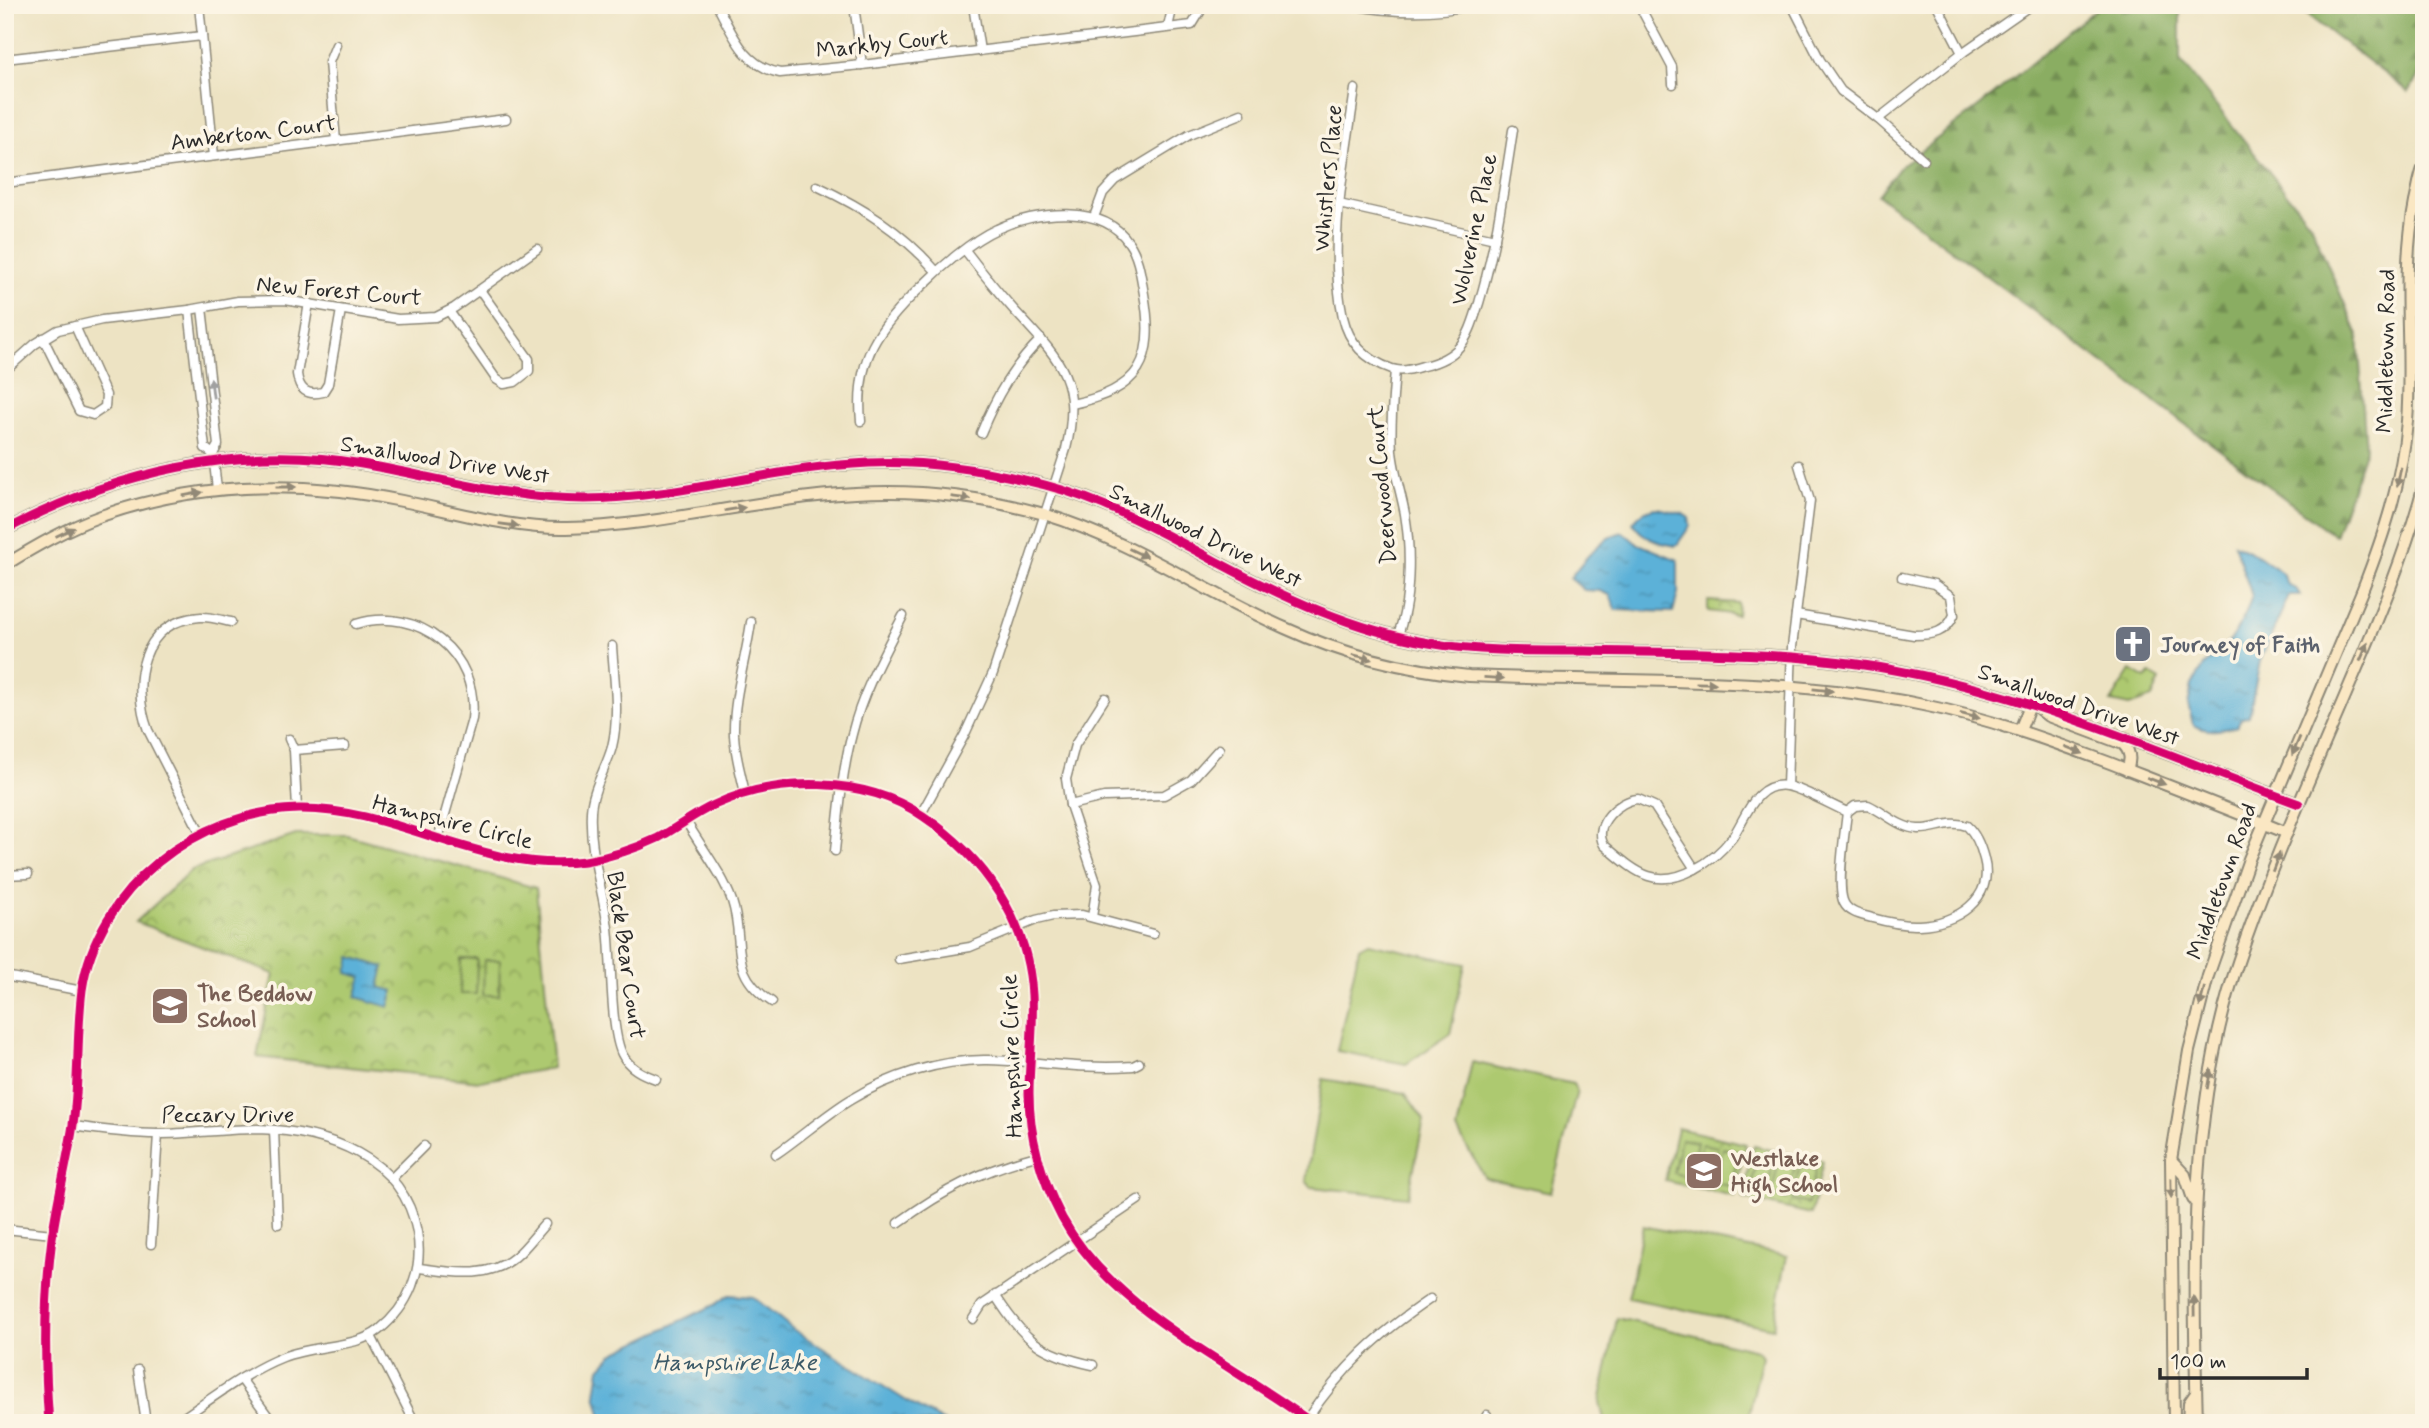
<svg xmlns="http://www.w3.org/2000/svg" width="2429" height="1428" viewBox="0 0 2429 1428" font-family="Mynerve,sans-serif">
<defs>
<pattern id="forest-firs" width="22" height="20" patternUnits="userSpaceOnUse" patternTransform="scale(1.75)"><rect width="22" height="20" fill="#8aad62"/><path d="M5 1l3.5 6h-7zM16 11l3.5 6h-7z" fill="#718d51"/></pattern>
<pattern id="park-crowns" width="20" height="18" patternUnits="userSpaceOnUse" patternTransform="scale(1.75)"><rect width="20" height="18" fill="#adc96f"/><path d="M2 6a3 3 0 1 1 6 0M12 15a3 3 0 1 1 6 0" fill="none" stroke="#8da35b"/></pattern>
<pattern id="water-ripples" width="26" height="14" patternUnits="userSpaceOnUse" patternTransform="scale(1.75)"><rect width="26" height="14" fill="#5cb1d8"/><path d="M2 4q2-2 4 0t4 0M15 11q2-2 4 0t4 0" fill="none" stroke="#4c90af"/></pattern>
</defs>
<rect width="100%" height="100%" fill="#fcf5e5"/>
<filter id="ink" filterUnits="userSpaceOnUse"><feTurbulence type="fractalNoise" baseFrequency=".0143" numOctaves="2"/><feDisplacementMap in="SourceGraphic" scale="14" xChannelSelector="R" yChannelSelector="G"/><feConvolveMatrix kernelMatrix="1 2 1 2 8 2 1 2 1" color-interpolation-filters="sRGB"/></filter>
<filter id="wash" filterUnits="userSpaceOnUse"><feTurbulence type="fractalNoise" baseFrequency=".00686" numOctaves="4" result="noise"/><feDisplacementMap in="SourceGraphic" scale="28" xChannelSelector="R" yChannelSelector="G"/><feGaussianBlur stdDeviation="1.57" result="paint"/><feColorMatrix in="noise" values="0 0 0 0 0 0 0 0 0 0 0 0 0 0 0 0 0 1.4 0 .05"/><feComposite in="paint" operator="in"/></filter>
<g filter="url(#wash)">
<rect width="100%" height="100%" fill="#ede3c3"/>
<g fill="url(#forest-firs)" stroke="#5a6c46" stroke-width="2">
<path d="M2101,5H2180V60L2310,223L2358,335L2366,449L2335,536L1878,195L1900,167L1981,105Z"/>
<path d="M2294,5H2424V66L2409,92Z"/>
</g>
<g fill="url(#park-crowns)" stroke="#6c7a4d" stroke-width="2">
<path d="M1708,601L1738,603L1737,615L1708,611Z"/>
<path d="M2131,670L2146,679L2150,674L2160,680L2152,698L2129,706L2111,702Z"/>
<path d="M296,835H347L536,888L553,1068L480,1081L257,1057L274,974L136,922L192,870Z"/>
<path d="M1677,1128L1746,1144L1734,1196L1665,1181Z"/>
<path d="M1754,1146L1823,1161L1811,1214L1742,1198Z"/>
</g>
<g fill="#adc96f" stroke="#6c7a4d" stroke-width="2">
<path d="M1368,943L1465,964L1450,1034L1406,1064L1337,1051L1359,948Z"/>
<path d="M461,959H477L476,994H460Z"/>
<path d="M484,960H500L499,995H483Z"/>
<path d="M1472,1062L1573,1084L1577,1091L1551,1192L1485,1178L1457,1130Z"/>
<path d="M1323,1079L1405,1093L1424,1120L1408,1197L1311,1187L1306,1181Z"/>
<path d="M1681,1139L1697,1142L1689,1177L1673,1173Z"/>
<path d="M1702,1144L1718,1147L1710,1181L1694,1178Z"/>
<path d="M1723,1148L1739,1152L1731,1186L1715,1183Z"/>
<path d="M1758,1156L1774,1160L1766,1194L1750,1191Z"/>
<path d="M1779,1161L1795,1165L1787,1199L1771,1195Z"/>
<path d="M1800,1166L1816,1169L1808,1204L1792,1200Z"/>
<path d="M1643,1226L1787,1256L1773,1328L1628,1298Z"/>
<path d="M1617,1318L1757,1350L1762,1356L1747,1423H1605L1600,1403Z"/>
</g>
<g fill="url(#water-ripples)" stroke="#446e82" stroke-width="2">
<path d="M1658,508L1683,514L1689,518L1690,526L1676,546C1659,543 1643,539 1633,523C1640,513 1646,509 1658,508Z"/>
<path d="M1623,532L1636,543L1678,560V593L1673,612L1616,610L1610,595L1600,591L1584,590L1570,578C1583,561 1602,536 1623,532Z"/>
<path d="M2234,544L2259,556L2282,573L2287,584L2297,590L2300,595H2289L2260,661L2249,716L2241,718L2237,726C2221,730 2207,734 2193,724L2188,705L2192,685L2204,666L2231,640L2245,615L2252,596Z"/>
<path d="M351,957L384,967L379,987L394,991L389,1007L356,997L362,977L347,973Z"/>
<path d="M729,1295L753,1297L794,1330L913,1405L946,1423H607L602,1418L596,1394L600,1368L614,1353L714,1305Z"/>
</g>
</g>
<g filter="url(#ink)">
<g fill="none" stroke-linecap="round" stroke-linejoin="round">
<defs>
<g id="street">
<path d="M199,5L214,156"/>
<path d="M717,5C733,35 744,66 780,73L862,65L1192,25L1200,12L1198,5"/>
<path d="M854,5L862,65"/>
<path d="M973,5L980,51"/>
<path d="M1352,5C1393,13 1433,14 1474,5"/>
<path d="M1639,5L1672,67L1673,84"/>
<path d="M1792,5L1820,60L1841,91L1878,119L1924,160"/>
<path d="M1937,5L1962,53"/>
<path d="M1168,27L1173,5"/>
<path d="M5,59L202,36"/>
<path d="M1355,89C1345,164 1327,242 1343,317C1349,344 1366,360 1392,369C1400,372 1414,369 1423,366C1436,363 1451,357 1460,346C1470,334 1474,318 1479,303C1496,246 1504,188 1513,130"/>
<path d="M1878,119L1962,53L2031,5"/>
<path d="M336,141L329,62L336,45"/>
<path d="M5,183L506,119"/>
<path d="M817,186C864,208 902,232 936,271"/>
<path d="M1339,204L1495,239"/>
<path d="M1094,217L1103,193L1115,180L1189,135L1241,114"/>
<path d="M309,303L297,374C299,390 307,396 323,392L328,384L341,310"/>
<path d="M202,308L218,445L213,454L217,489"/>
<path d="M189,310L205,448L213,454"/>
<path d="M449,311L496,379L504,384L515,382L529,371V359L480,290"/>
<path d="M43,338L79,411L93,415L105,407L106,395L75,326"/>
<path d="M1395,370C1393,397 1390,424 1392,451C1394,472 1401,493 1405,514C1411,550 1411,603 1397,637"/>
<path d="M5,371L35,344L58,330L102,320L189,310L238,301L285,300L398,319L436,317L454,308L537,249"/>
<path d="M861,421C855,359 878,328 921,287C940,268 972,240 997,229C1035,211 1103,203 1129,243C1139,257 1141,278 1144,294C1156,361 1140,390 1072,404"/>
<path d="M981,433C996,396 1013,367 1041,339"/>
<path d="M1796,615L1914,635C1933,635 1946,633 1954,615L1951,596L1934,584L1902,577"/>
<path d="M356,624C418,605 480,654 472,719L438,839"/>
<path d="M612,646C614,679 620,715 612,747C606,769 592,789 591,812C589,853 603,889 608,928C612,960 610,1029 622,1054C629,1068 642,1074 656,1079"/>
<path d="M289,739L294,750L297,809"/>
<path d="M294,750L345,746"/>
<path d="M1787,786L1792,647L1810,501L1799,465"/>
<path d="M745,793C741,774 735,755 734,735C733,697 746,659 751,622"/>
<path d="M1638,799L1654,806L1695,869C1654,891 1635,871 1604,845C1592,825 1619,800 1638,799Z"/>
<path d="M1070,805L1104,797L1164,795L1191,780L1219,749"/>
<path d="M1868,805C1884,812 1899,828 1918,829C1936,830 1949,819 1967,826C1976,834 1981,847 1984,859C1995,899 1956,924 1919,925C1903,926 1887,922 1872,918C1862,915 1849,913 1844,903C1836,888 1845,832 1847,812L1855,806Z"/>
<path d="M921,814L965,734L993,673L1066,449C1083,378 1058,358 1014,310C997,291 981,271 965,250"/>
<path d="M686,821C701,847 722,873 732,901C746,942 726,972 772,1002"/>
<path d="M201,834L148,730C131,684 140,621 200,617C210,616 221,620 231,622"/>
<path d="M835,851C839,812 842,772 852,734C862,693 884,653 903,616"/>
<path d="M1695,869C1709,862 1722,851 1732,838C1746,818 1755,781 1787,786C1803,789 1831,805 1847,812"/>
<path d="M5,875L28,874"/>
<path d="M1092,917L1097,885L1070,805L1066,779L1075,745L1105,698"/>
<path d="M899,959L970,947L1036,920L1053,916L1082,915L1153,934"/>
<path d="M5,976L82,991"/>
<path d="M73,1126C101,1130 129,1134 157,1134C191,1134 224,1129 258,1129C326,1131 403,1156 417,1232C424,1270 409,1306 379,1330C357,1348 312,1345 283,1357C245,1372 210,1400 175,1423"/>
<path d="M274,1130L278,1224"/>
<path d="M776,1154C801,1137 824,1116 850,1100C889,1076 941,1059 988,1060C1037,1061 1084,1070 1133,1066L1139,1063"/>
<path d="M393,1177L424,1146"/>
<path d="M898,1223C944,1190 980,1171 1036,1156"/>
<path d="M5,1229L53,1234"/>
<path d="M151,1244L158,1134"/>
<path d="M419,1268C451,1272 488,1280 515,1257C526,1248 535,1235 545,1224"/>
<path d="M995,1295C1024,1340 1040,1354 1093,1365"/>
<path d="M973,1319L982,1305L1138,1200"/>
<path d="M371,1336L415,1423"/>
<path d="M138,1370L146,1423"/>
<path d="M241,1379L273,1423"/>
<path d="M1307,1419C1343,1366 1377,1335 1430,1299"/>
<path d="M49,1423C44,1361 44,1300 52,1238C57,1202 66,1167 72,1131C80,1084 76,1037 82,990C97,888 198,811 298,809C396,807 486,875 585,861C610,857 635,849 658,838C677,828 694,814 714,805C777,776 864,776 923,816C984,857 1028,921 1032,995C1034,1028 1029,1060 1029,1093C1029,1138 1041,1178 1062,1218C1113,1311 1229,1361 1312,1423"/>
<path d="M1483,1423L1487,1415"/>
</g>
<g id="secondary">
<path d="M5,530C113,473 240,442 362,464C436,477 509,499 585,499C681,498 773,467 869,463C929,460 987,470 1045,485C1107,501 1163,533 1219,563C1285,598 1354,630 1429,643C1480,652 1532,651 1584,651C1675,653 1767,651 1857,664C2016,686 2151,750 2299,804"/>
<path d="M5,565C36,546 67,528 101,516C198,482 301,480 402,501C457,512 510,529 567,528C664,526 758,498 855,493C918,489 983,497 1044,514C1130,540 1204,592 1285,628C1344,655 1405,670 1469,676C1620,683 1774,674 1923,705C1988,718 2048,740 2110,763C2169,786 2229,809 2287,833"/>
<path d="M2039,709L2048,716L2123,744C2131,752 2131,760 2127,770"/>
<path d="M2020,730L2031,703"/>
<path d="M2171,1160L2185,1175L2193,1199"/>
<path d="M2174,1423L2171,1160L2189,1051L2208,976L2249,859L2362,591C2384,535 2402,481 2407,421C2413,347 2400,277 2415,202C2418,190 2419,178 2424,166"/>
<path d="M2188,1423L2189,1403L2196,1393"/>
<path d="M2197,1423C2193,1268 2188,1110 2238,962C2270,866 2312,774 2351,682C2379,617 2406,553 2424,484"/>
</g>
</defs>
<use href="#street" stroke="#8c8777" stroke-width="11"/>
<use href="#secondary" stroke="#8c8777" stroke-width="14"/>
<use href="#street" stroke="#fff" stroke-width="8"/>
<use href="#secondary" stroke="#fae7c3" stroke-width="10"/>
<defs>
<g id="cycleway">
<path d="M5,530C113,473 240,442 362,464C436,477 509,499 585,499C681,498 773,467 869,463C929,460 987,470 1045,485C1107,501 1163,533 1219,563C1285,598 1354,630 1429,643C1480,652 1532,651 1584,651C1675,653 1767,651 1857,664C2016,686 2151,750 2299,804"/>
<path d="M49,1423C44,1361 44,1300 52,1238C57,1202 66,1167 72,1131C80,1084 76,1037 82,990C97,888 198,811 298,809C396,807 486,875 585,861C610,857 635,849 658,838C677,828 694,814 714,805C777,776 864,776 923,816C984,857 1028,921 1032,995C1034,1028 1029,1060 1029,1093C1029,1138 1041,1178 1062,1218C1113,1311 1229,1361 1312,1423"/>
</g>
</defs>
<use href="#cycleway" stroke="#fcf5e5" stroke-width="13"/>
<use href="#cycleway" stroke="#d6006c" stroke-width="9"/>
</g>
<defs><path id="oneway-solid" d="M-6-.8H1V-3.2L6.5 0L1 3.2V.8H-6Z" transform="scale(1.75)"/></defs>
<use fill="#a0a0a0" href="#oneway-solid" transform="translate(212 388) rotate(-97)"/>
<g fill="#928977">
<use href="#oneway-solid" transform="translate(2399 477) rotate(101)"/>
<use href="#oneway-solid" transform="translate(286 487)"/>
<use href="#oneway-solid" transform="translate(193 494) rotate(-10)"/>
<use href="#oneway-solid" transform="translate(961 498) rotate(7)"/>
<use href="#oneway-solid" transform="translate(735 509) rotate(-9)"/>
<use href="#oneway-solid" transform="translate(509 525) rotate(8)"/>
<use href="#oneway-solid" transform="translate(65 532) rotate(-26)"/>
<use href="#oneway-solid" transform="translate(1138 553) rotate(25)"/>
<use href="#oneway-solid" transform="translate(2364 652) rotate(-67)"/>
<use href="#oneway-solid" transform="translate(1362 657) rotate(15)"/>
<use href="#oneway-solid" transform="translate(1494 678) rotate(3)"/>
<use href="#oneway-solid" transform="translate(1706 683) rotate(1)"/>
<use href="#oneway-solid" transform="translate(1823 690) rotate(6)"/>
<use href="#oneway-solid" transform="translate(1970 716) rotate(14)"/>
<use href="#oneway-solid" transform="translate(2296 746) rotate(113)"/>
<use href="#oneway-solid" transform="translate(2074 750) rotate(22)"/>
<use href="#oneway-solid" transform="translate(2156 781) rotate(21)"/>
<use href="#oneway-solid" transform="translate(2276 862) rotate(-69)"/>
<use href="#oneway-solid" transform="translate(2202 997) rotate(104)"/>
<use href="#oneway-solid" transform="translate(2209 1079) rotate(-80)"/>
<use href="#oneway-solid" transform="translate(2171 1188) rotate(89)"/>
<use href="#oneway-solid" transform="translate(2194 1306) rotate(-91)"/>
</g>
</g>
<defs>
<symbol id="church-square" viewBox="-11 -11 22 22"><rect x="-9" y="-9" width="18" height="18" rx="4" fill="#6b7280" stroke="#fcf5e5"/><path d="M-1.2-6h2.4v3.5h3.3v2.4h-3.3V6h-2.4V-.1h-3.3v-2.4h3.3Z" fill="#fff"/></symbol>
<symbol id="school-square" viewBox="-11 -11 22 22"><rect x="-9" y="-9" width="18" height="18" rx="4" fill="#8d6e63" stroke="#fcf5e5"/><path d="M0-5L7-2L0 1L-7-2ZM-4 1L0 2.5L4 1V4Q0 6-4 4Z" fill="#fff"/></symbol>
</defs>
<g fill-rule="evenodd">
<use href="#church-square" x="2111" y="622" width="44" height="44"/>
<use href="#school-square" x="148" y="984" width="44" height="44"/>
<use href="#school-square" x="1682" y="1149" width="44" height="44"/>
</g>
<g text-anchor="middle" stroke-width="7" stroke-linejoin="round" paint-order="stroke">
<g font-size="23" fill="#2b2b2b" stroke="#fcf5e5">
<text transform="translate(882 43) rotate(-6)" y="8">Markby Court</text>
<text transform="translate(253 132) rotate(-7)" y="8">Amberton Court</text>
<text transform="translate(1327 178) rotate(-85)" y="8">Whistlers Place</text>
<text transform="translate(1473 229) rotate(-78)" y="8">Wolverine Place</text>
<text transform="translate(339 290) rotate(5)" y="8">New Forest Court</text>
<text transform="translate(2385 351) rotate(-89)" y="8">Middletown Road</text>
<text transform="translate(445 459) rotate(9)" y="8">Smallwood Drive West</text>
<text transform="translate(1381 485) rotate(-95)" y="8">Deerwood Court</text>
<text transform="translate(1206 535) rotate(26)" y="8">Smallwood Drive West</text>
<text transform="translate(2079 704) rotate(19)" y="8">Smallwood Drive West</text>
<text transform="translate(453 821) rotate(14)" y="8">Hampshire Circle</text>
<text transform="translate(2221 881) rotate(-70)" y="8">Middletown Road</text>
<text transform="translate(627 955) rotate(82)" y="8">Black Bear Court</text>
<text transform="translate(1011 1056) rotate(-92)" y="8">Hampshire Circle</text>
<text x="228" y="1122">Peccary Drive</text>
</g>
<g font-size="23" font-weight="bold" fill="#5b616d" stroke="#fcf5e5" text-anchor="start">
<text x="2160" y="652">Journey of Faith</text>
</g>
<g font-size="23" font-weight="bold" fill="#785e54" stroke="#fcf5e5" text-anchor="start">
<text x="197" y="1001">The Beddow<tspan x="197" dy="26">School</tspan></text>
<text x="1731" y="1166">Westlake<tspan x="1731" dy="26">High School</tspan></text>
</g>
<g font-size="24" font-style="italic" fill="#3c5a68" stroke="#fcf5e5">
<text x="735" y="1370">Hampshire Lake</text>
</g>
</g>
<rect width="2429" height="1428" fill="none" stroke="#fcf5e5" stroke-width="28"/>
<path d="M2160 1368v10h147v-10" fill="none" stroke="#2b2b2b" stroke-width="3.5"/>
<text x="2170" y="1368" font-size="21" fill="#2b2b2b" stroke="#fcf5e5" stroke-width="5" paint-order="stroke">100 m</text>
</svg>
